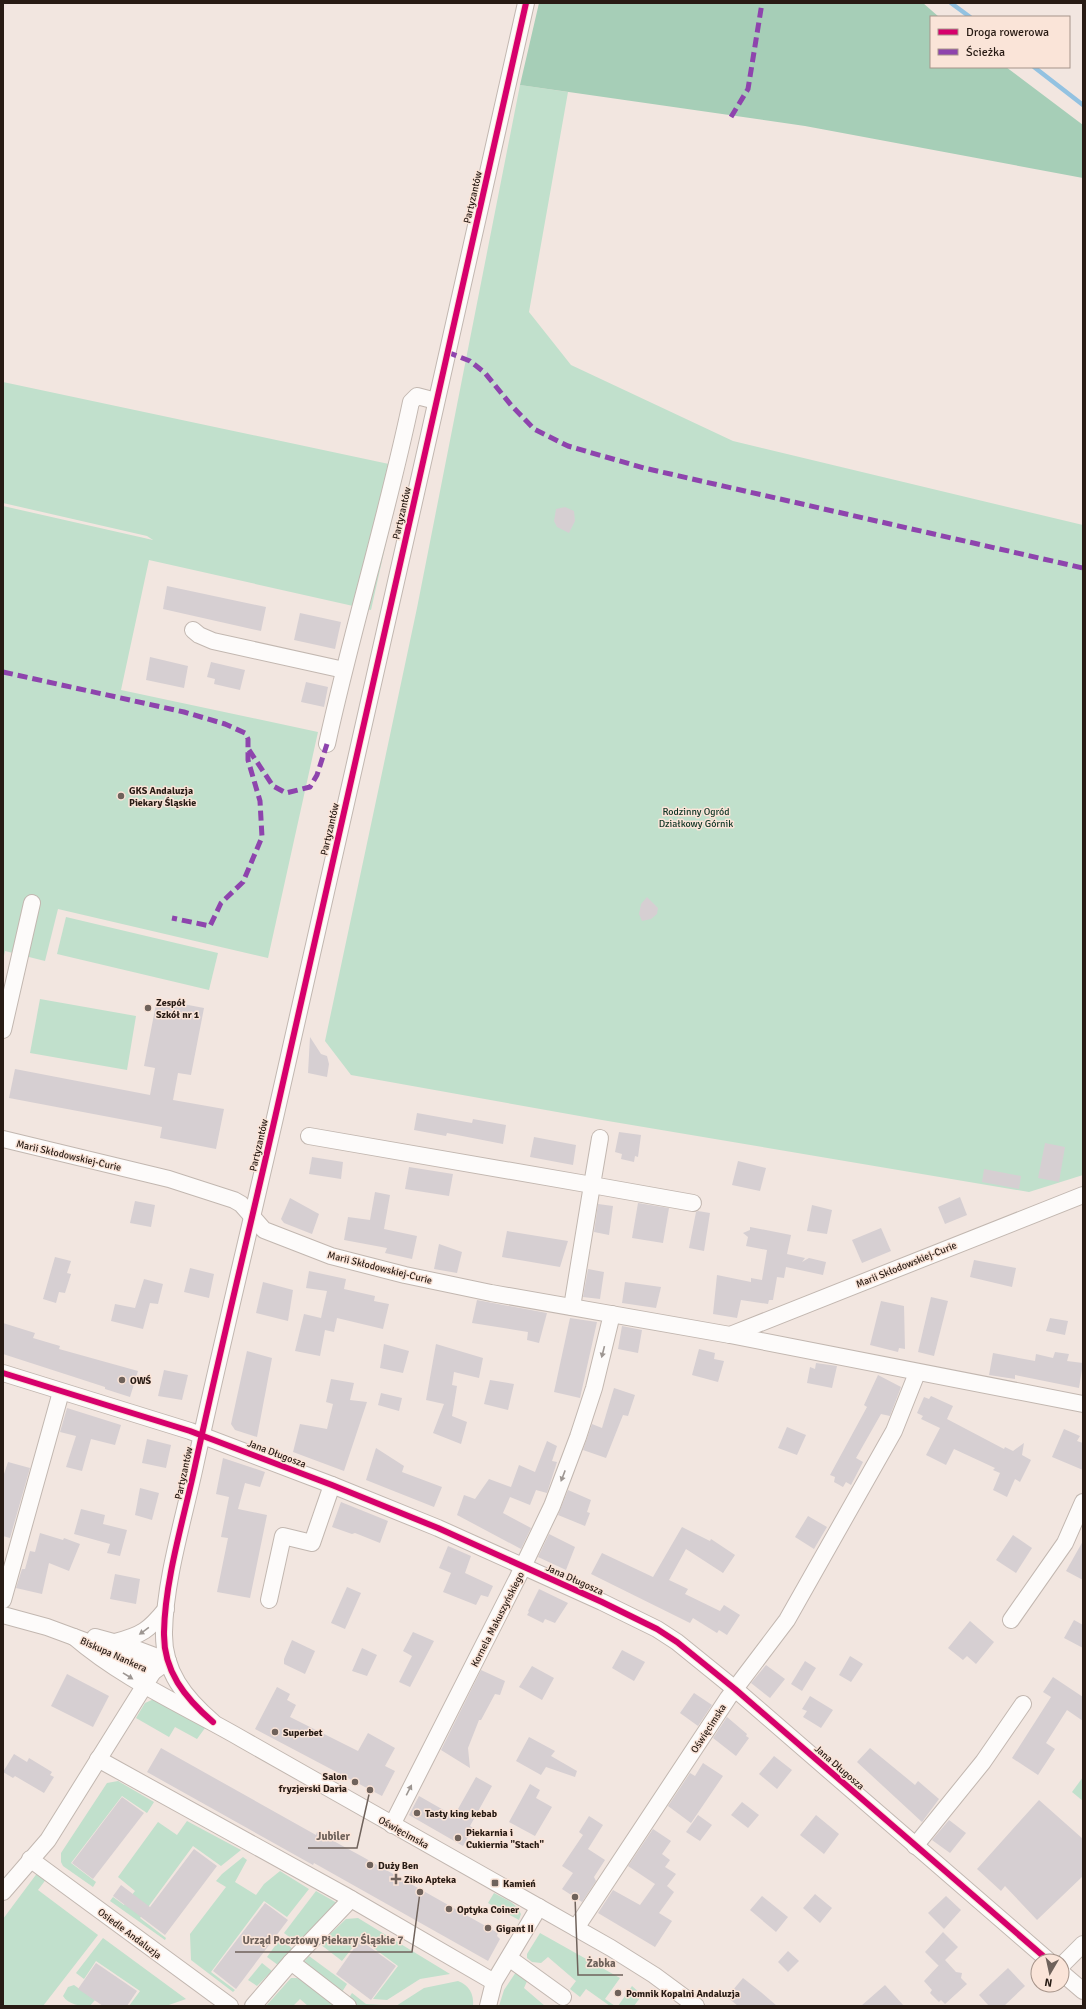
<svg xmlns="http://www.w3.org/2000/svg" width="1086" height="2009" viewBox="0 0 1086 2009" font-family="Signika,sans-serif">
<rect width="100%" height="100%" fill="#f2e6e0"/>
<g fill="#c1e0cc">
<path d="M520,85L568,92L529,312L571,365L733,441L1083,525V1175L1029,1192L602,1120L351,1075L325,1041L417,608Z"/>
<path d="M3,382L403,467L371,610L149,560L121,690L318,732L268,958L58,909L45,961L5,951L3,961V506L153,540L147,536L3,503Z"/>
<path d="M66,917L218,953L209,990L57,954Z"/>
<path d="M40,999L136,1016L127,1070L30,1053Z"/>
<path d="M154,1699L205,1728L197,1739L175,1727L169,1737L136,1718L145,1703Z"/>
<path d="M1083,1777V1801L1072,1792Z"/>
<path d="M118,1781L154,1802L147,1813L122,1796L71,1863L96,1882L93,1887L63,1866L61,1862V1853L107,1783Z"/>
<path d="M187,1821L241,1850L221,1866L193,1846L140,1918L166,1938L165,1940L110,1901L113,1897L124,1905L135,1891L118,1877L158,1822L177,1835Z"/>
<path d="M243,1857L247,1860L235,1882L256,1895L264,1884L280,1871L309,1889L287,1917L264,1901L211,1972L235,1990L233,1992L191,1960L190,1934L226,1887L216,1881L222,1874Z"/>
<path d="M38,1872L47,1878L38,1890L98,1935L43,2006H3V1919Z"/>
<path d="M316,1891L337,1903L299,1944L284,1933Z"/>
<path d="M494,1893L511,1902L517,1907L521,1914L519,1920L488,1903Z"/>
<path d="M358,1918L450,1974L420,1979L387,2000L373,1999L398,1966L360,1938L342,1961L320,1944L346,1919Z"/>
<path d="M540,1933L620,1978L605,1999L615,2006H610L586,1989L580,1997L570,1989L576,1981L548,1957L541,1963L532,1962L527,1958V1954Z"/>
<path d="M103,1938L186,1999L166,2006H129L140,1991L96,1961L84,1979L76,1973Z"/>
<path d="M280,1939L293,1949L278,1965L267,1957Z"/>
<path d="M309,1956L347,1984L342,1992L305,1965L304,1962Z"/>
<path d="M262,1963L272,1971L257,1986L248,1980Z"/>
<path d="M516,1972L528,1979L524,1988L545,2006H499L504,1990Z"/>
<path d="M291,1978H297L303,1981L339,2006H308L300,1999L293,2006H266Z"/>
<path d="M458,1981C469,1985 474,1994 473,2006H396L424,1988Z"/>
<path d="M74,1985L95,2000L90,2006C81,2006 68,2005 63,1996L68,1987Z"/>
<path d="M632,1986L642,1995L634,2006H618Z"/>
<path d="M352,1993L366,2004L383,2005L354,2006L347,2001Z"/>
</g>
<path fill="#a6ceb7" d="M539,3H923L939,17H931V67H1006L1083,125V178L805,126L520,85Z"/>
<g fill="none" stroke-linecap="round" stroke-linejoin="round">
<g stroke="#93c2e1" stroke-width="4.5">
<path d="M951,3L970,17"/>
<path d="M1034,67L1083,105"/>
</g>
</g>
<g fill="#d6cfd2">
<path d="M565,507L574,511L575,521L569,533L557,527L554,521L556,509Z"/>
<path d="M167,586L266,607L261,631L163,609Z"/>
<path d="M300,613L341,622L335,649L294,640Z"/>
<path d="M150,657L188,666L184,688L146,680Z"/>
<path d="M211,662L245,670L240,690L214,684L215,679L207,677Z"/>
<path d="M306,682L328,687L324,707L301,702Z"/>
<path d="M647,897L658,908L657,914L651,919L642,921L639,914L641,904Z"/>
<path d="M157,999L204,1008L191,1075L178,1073L173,1100L224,1109L216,1149L160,1138L162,1127L9,1098L15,1069L150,1095L155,1068L144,1066Z"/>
<path d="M310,1037L321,1054L327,1056L329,1064L327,1077L308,1073Z"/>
<path d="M417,1113L472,1123L473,1119L506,1125L503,1144L447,1133L446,1136L414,1130Z"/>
<path d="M619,1132L641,1135L638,1157L635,1156L634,1162L621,1159L622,1154L615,1152Z"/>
<path d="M534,1137L576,1145L573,1165L530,1157Z"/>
<path d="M1045,1143L1065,1147L1059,1182L1038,1178Z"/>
<path d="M312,1157L343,1162L341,1179L309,1174Z"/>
<path d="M738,1161L766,1168L760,1191L732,1185Z"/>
<path d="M409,1167L453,1174L449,1196L405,1189Z"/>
<path d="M984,1169L1021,1176L1019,1189L982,1182Z"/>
<path d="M375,1192L390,1195L384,1229L417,1236L412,1259L385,1253L387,1248L344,1240L348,1217L370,1220Z"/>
<path d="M960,1197L967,1215L945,1224L938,1207Z"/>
<path d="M290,1198L319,1214L312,1234L284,1223L281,1219Z"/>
<path d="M135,1201L155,1205L151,1227L130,1223Z"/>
<path d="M638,1203L669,1208L663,1243L632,1238Z"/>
<path d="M598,1204L613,1206L609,1235L594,1232Z"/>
<path d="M812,1205L832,1210L827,1234L807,1231Z"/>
<path d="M698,1211L710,1213L704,1251L689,1248L696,1212Z"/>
<path d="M750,1227L791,1235L787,1254L805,1258L802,1262L809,1258L826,1262L823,1275L786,1267L784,1278L777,1277L773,1300H769L768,1304L741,1300L737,1318L713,1314L717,1275L751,1282V1278L762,1280L767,1250L746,1246L748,1237L743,1233L750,1230Z"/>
<path d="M881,1228L891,1251L862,1263L852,1240Z"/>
<path d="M507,1231L568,1241L560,1267L502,1257Z"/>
<path d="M439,1244L462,1252L457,1273L434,1269Z"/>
<path d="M55,1257L71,1261L67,1273L71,1274L65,1293L59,1292L56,1303L43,1299Z"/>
<path d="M974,1260L1016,1268L1012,1287L970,1277Z"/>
<path d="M190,1268L214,1274L209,1298L184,1292Z"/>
<path d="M588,1269L604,1272L600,1299L583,1297Z"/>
<path d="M309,1271L346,1279L344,1289L375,1296L374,1301L389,1304L383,1329L337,1318L334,1332L325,1330L320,1356L295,1351L304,1314L321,1318L327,1291L306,1288Z"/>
<path d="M144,1279L163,1284L158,1304L150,1303L143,1329L111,1321L115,1304L135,1308Z"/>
<path d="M263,1282L293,1290L288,1321L256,1313Z"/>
<path d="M625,1282L661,1287L656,1308L622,1303Z"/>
<path d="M931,1297L948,1301L934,1356L918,1352Z"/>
<path d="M477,1300L547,1313L539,1343L527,1340L528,1332L472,1323Z"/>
<path d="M881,1301L904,1306L905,1349L899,1348L898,1352L870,1345Z"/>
<path d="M570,1318L597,1322L580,1398L554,1392Z"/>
<path d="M1050,1318L1068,1321L1065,1335L1046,1331Z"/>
<path d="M3,1323L35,1333L33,1338L60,1346L59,1349L138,1371L130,1397L105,1389V1387L3,1354Z"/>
<path d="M622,1326L642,1330L638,1353L618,1349Z"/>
<path d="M384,1344L409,1351L403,1373L380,1368Z"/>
<path d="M436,1344L483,1358L479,1378L454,1372L452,1385L457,1386L452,1416L467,1422L461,1444L433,1433L444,1404L426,1400Z"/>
<path d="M699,1349L715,1353L714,1359L724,1361L718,1382L692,1375Z"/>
<path d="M247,1351L272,1358L257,1437L235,1430L231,1424Z"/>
<path d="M1055,1352L1069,1354L1067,1361L1083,1363L1079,1388L1015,1375V1379L989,1375L993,1353L1035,1361L1036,1354L1053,1358Z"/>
<path d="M816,1363L837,1366L832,1388L807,1383L810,1367L815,1369Z"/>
<path d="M164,1370L188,1375L182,1400L158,1396Z"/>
<path d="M878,1375L901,1387L890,1416L881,1414L856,1458L863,1462L851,1485L846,1482L843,1487L834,1482L835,1477L830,1475L867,1407L864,1405Z"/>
<path d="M331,1379L354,1383L350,1400L367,1402L344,1471L293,1452L300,1424L327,1429L333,1404L326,1402Z"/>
<path d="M490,1380L514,1384L508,1410L484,1404Z"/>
<path d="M614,1388L635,1395L628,1416L623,1415L606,1458L583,1450L592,1424L602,1428Z"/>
<path d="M381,1393L402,1398L399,1411L378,1405Z"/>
<path d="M931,1396L953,1406L947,1419L1004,1449L1005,1447L1013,1451L1024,1443L1022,1455L1031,1460L1020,1482L1015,1479L1007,1497L993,1490L1000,1473L993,1470L995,1468L954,1449L946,1465L926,1455L940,1428L921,1419L923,1416L917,1413L924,1397L929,1399Z"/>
<path d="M67,1408L121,1425L115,1445L91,1439L82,1471L66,1467L76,1436L60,1432Z"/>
<path d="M787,1427L806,1435L797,1455L778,1448Z"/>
<path d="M1064,1429L1080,1436L1077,1441L1083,1443V1470L1052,1457Z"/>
<path d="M147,1439L171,1445L166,1468L142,1463Z"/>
<path d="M547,1441L557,1446L552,1461L557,1462L547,1493L536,1490L530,1505L510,1497L503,1513L531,1528L521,1549L457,1515L464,1495L475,1499L489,1479L511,1487L519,1465L535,1472Z"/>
<path d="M376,1448L404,1466L402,1472L442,1487L434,1507L366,1480Z"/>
<path d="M223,1458L265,1472L260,1487L245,1483L238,1509L267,1515L250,1598L217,1592L228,1538L221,1537L229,1497L216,1494Z"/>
<path d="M8,1462L30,1468L10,1538L3,1536V1477Z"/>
<path d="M140,1488L159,1493L152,1520L135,1515Z"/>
<path d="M568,1490L591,1500L587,1512L590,1513L585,1526L558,1515Z"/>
<path d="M341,1502L388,1521L380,1543L355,1533L352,1534L332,1527Z"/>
<path d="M81,1509L105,1515L103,1524L127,1530L120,1556L107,1553L110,1544L74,1534Z"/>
<path d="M808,1516L827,1527L814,1549L795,1537Z"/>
<path d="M682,1527L710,1541L711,1539L735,1555L723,1573L686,1549L669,1580L688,1589L685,1594L720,1611L724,1605L740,1615L727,1635L719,1630L717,1633L693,1618L690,1623L591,1574L602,1553L653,1577Z"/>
<path d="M40,1533L63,1540L64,1538L80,1544L69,1571L49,1563L42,1594L16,1588L22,1569H25L30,1551L35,1552Z"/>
<path d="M549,1534L575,1547L566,1570L538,1557Z"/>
<path d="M1013,1535L1032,1548L1016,1573L996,1560Z"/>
<path d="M1083,1541V1580L1066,1571Z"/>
<path d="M448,1546L471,1556L465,1573L493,1586L488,1597L481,1595L476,1605L443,1592L451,1573L439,1568Z"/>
<path d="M115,1574L140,1579L136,1604L110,1599Z"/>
<path d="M347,1587L361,1593L345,1629L331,1623Z"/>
<path d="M539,1589L568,1603L555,1623L545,1619L543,1623L527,1615L529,1612L528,1611Z"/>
<path d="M1074,1620L1083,1625V1648L1064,1638Z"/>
<path d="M970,1621L994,1642L976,1664L967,1656L963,1660L948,1648Z"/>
<path d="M413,1632L434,1641L410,1687L399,1682L412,1656L403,1651Z"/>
<path d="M292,1640L315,1651L305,1674L284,1664V1659Z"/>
<path d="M362,1648L377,1655L367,1676L352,1671Z"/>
<path d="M622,1650L645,1662L634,1681L612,1668Z"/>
<path d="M850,1656L863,1664L851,1682L839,1675Z"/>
<path d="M805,1661L816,1668L802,1691L791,1684Z"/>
<path d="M766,1665L785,1679L770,1698L751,1683Z"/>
<path d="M532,1666L554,1678L542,1700L519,1687Z"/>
<path d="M481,1670L505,1681L500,1695L495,1694L481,1720H479L468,1748L470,1768L441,1750Z"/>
<path d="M67,1674L109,1696L93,1727L51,1706Z"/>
<path d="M1053,1677L1083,1697V1721L1067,1710L1046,1743L1055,1749L1038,1775L1012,1758L1051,1697L1043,1692Z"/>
<path d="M277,1687L290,1694L287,1700L296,1705L290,1717L358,1751L368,1733L395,1748L385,1766L395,1771L382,1796L255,1729Z"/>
<path d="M694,1693L712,1705L698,1726L680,1713Z"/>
<path d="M810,1696L833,1710L821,1728L803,1717L807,1711L802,1709Z"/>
<path d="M727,1717L747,1734L746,1736L749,1738L736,1756L713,1738Z"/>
<path d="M529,1737L555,1751L551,1756L577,1771L575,1777L546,1767L541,1775L516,1761Z"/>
<path d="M161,1748L316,1835L317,1832L363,1857L498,1933L497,1936L500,1939L488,1961L314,1863L313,1865L147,1772Z"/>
<path d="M870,1748L915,1785L918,1781L939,1799L922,1822L857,1762Z"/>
<path d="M14,1754L27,1762L29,1758L52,1772L50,1775L54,1777L44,1793L15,1776L13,1778L3,1772Z"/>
<path d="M774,1756L792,1770L777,1789L759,1774Z"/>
<path d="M703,1763L723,1776L691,1823L668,1806L690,1773L695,1776Z"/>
<path d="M476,1777L492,1786L470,1826L473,1828L463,1846L409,1815L419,1796L454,1816Z"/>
<path d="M530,1784L540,1790L536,1798L552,1807L535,1836L509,1822Z"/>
<path d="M122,1797L144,1813L93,1879L72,1863Z"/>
<path d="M1039,1800L1083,1839V1876L1037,1920L1005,1886L1001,1891L977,1869Z"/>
<path d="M742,1802L759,1815L748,1828L731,1815Z"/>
<path d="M698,1815L712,1825L700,1841L686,1832Z"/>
<path d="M816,1815L839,1834L824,1854L800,1835Z"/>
<path d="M589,1816L603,1825L588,1849L605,1860L594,1877L596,1881L582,1902L562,1889L573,1873L562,1866L583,1835L579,1832Z"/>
<path d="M949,1820L966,1833L950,1853L932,1840Z"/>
<path d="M653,1829L671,1841L662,1854L670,1860L665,1867L676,1874L667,1886L674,1892L659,1913L672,1921L655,1947L598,1913L613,1890L640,1905L655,1884L628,1866Z"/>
<path d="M194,1849L217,1866L165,1935L113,1896L121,1885L150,1907Z"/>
<path d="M815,1894L832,1908L820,1923L803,1908Z"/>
<path d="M762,1896L788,1917L776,1932L750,1910Z"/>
<path d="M946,1896L961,1910L944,1929L928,1913Z"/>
<path d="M265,1903L288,1920L236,1989L213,1971Z"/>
<path d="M943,1932L958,1947L945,1960L956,1972L962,1973L961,1978L967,1984L945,2004L941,2000L939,2002L930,1993L932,1990L924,1981L942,1962L939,1966L925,1952Z"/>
<path d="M360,1940L396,1966L371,2000L336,1974Z"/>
<path d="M788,1951L799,1961L788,1972L778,1962Z"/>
<path d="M96,1963L137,1991L127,2006H103L78,1989Z"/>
<path d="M1008,1968L1025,1986L1004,2006H989L979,1995Z"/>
<path d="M743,1978L762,1993L777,2006H738L727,1997Z"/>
<path d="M885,1985L904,2006H861Z"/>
</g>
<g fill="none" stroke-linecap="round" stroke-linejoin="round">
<defs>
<g id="minor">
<path d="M193,630L199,635L213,641L344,670"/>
<path d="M327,744C352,629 387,517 411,402L417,396L436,401"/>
<path d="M3,1030L32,903"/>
<path d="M309,1136L592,1185L572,1307"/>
<path d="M600,1138L592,1185L693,1203"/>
<path d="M3,1139L169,1179L234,1200L241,1204L264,1230L331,1256L405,1275L491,1293L730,1335L1083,1195"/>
<path d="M730,1335L1083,1404"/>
<path d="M3,1373L190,1431L332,1485L438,1528L602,1602L657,1629L677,1642L735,1689L1049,1961"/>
<path d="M3,1600L61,1392"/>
<path d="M269,1600L283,1536L312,1543L332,1485"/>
<path d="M3,1615L47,1627L93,1644L153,1672"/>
<path d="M1011,1620L1065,1543L1083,1502"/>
<path d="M74,1637C124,1680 185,1706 242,1739C365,1809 489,1878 611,1948L654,1975L696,2006"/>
<path d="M95,1637L128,1646L168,1661"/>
<path d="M115,1642C142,1635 149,1630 166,1609"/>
<path d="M213,1722C185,1698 163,1671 164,1632C165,1579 184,1518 195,1466C221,1346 250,1228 277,1109C361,740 443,372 526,3"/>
<path d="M98,1759L346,1896L494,1982"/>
<path d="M392,1825L518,1577L552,1506L578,1437L594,1388L612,1314"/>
<path d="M915,1846L983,1762L1023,1704"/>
<path d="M30,1859L230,2006"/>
<path d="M3,1892L48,1840L153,1672L168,1661"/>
<path d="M576,1928L728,1698L787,1620L894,1431L917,1373"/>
<path d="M509,1958L563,1997"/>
<path d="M291,1962L348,2006"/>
<path d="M1062,1965L1083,1944"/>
<path d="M1062,1973L1083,1991"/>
<path d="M253,2006L291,1962L351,1899"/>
<path d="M488,2006L494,1982L539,1907"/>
</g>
</defs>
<use href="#minor" stroke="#c2b7b0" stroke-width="18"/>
<use href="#minor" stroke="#fdfbfa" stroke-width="16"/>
<g stroke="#8e44ad" stroke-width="5" stroke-dasharray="10 5" stroke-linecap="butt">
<path d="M731,117L748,89L762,3"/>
<path d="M447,352L470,361L485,373L511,405L534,429L568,446L644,468L1083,568"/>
<path d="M3,672L184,712L225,724L245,733L248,739V760L260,801L262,837L243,882L221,903L210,926L172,918"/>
<path d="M249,750L273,786L286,793L310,787L317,775L327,744"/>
</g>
<defs>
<g id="cycleway">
<path d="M3,1373L190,1431L332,1485L438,1528L602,1602L657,1629L677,1642L735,1689L1049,1961"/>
<path d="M213,1722C185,1698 163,1671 164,1632C165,1579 184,1518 195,1466C221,1346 250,1228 277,1109C361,740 443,372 526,3"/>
</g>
</defs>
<use href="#cycleway" stroke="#fae4d8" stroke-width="8"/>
<use href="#cycleway" stroke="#d6006c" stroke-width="6"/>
</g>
<defs><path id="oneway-solid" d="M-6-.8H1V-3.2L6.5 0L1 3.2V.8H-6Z"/></defs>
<g fill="#9d9692">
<use href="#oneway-solid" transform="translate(603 1352) rotate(104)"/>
<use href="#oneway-solid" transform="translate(563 1476) rotate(111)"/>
<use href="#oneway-solid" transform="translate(144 1631) rotate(144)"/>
<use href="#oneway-solid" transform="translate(128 1676) rotate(32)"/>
<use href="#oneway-solid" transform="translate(409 1790) rotate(-63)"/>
</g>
<g fill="#6f625b" stroke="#fae4d8" stroke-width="1.5">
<circle cx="121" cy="796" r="4"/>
<circle cx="148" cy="1008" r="4"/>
<circle cx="122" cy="1380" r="4"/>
<circle cx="275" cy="1732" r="4"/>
<circle cx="355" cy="1782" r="4"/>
<circle cx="417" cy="1813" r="4"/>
<circle cx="458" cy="1838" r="4"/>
<circle cx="370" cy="1865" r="4"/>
<path d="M394 1873h4v4h4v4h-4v4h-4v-4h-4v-4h4z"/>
<rect x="491" y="1879" width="8" height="8" rx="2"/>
<circle cx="449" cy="1909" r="4"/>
<circle cx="488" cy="1928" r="4"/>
<circle cx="618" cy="1993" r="4"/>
</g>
<g text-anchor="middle" stroke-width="3" stroke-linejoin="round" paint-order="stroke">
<g font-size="10" fill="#281b14" stroke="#fae4d8">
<text transform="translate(472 197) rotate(-77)" y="4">Partyzantów</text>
<text transform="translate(401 513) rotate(-77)" y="4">Partyzantów</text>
<text transform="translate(329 829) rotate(-77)" y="4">Partyzantów</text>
<text transform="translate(258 1145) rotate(-77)" y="4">Partyzantów</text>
<text transform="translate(69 1155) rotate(13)" y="4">Marii Skłodowskiej-Curie</text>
<text transform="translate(906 1264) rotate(-22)" y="4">Marii Skłodowskiej-Curie</text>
<text transform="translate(380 1267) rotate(14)" y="4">Marii Skłodowskiej-Curie</text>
<text transform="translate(277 1453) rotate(21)" y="4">Jana Długosza</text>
<text transform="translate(183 1473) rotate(-78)" y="4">Partyzantów</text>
<text transform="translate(575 1579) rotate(24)" y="4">Jana Długosza</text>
<text transform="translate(497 1619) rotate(-63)" y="4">Kornela Makuszyńskiego</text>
<text transform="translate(114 1654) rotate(24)" y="4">Biskupa Nankera</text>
<text transform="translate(708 1728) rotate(-57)" y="4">Oświęcimska</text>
<text transform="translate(840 1767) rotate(41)" y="4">Jana Długosza</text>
<text transform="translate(404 1832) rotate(29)" y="4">Oświęcimska</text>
<text transform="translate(130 1933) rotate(37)" y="4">Osiedle Andaluzja</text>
</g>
<g font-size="10" font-weight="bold" fill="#281b14" stroke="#fae4d8" text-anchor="start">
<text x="129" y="794">GKS Andaluzja<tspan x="129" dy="12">Piekary Śląskie</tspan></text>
<text x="156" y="1006">Zespół<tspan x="156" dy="12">Szkół nr 1</tspan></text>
<text x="130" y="1384">OWŚ</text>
<text x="283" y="1736">Superbet</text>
<text x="347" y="1780" text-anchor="end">Salon<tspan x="347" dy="12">fryzjerski Daria</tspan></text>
<text x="425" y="1817">Tasty king kebab</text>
<text x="466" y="1836">Piekarnia i<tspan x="466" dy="12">Cukiernia "Stach"</tspan></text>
<text x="378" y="1869">Duży Ben</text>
<text x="404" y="1883">Ziko Apteka</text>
<text x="503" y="1887">Kamień</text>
<text x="457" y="1913">Optyka Coiner</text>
<text x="496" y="1932">Gigant II</text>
<text x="626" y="1997">Pomnik Kopalni Andaluzja</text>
</g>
<g font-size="10" fill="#0d3424" stroke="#fae4d8">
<text x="696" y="815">Rodzinny Ogród<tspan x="696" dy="12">Działkowy Górnik</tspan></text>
</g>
</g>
<path fill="none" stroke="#6f625b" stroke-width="1.5" d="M370 1790L357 1848H308M420 1892L412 1952H235M575 1897L578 1975H623"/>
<g fill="#6f625b" stroke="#fae4d8" stroke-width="1.5">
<circle cx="370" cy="1790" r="4"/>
<circle cx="420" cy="1892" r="4"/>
<circle cx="575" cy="1897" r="4"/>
</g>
<g font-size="11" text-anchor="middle" font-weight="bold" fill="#6f625b" stroke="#fae4d8" stroke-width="3" stroke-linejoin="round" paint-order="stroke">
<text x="333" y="1840">Jubiler</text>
<text x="323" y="1944">Urząd Pocztowy Piekary Śląskie 7</text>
<text x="601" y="1967">Żabka</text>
</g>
<rect width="1086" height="2009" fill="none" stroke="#281b14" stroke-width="8"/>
<rect x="930" y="16" width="140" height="52" fill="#fae4d8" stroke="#a6948a"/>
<rect x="938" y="29" width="20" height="6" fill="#d6006c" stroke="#a6948a"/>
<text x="966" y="36" font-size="12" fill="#281b14">Droga rowerowa</text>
<rect x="938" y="49" width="20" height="6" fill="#8e44ad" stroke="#a6948a"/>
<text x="966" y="56" font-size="12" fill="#281b14">Ścieżka</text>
<g transform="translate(1050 1973) rotate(189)"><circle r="19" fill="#fae4d8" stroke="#a6948a"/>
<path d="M0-3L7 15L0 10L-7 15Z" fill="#6f625b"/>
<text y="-6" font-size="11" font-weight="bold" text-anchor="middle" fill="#281b14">N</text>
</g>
</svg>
